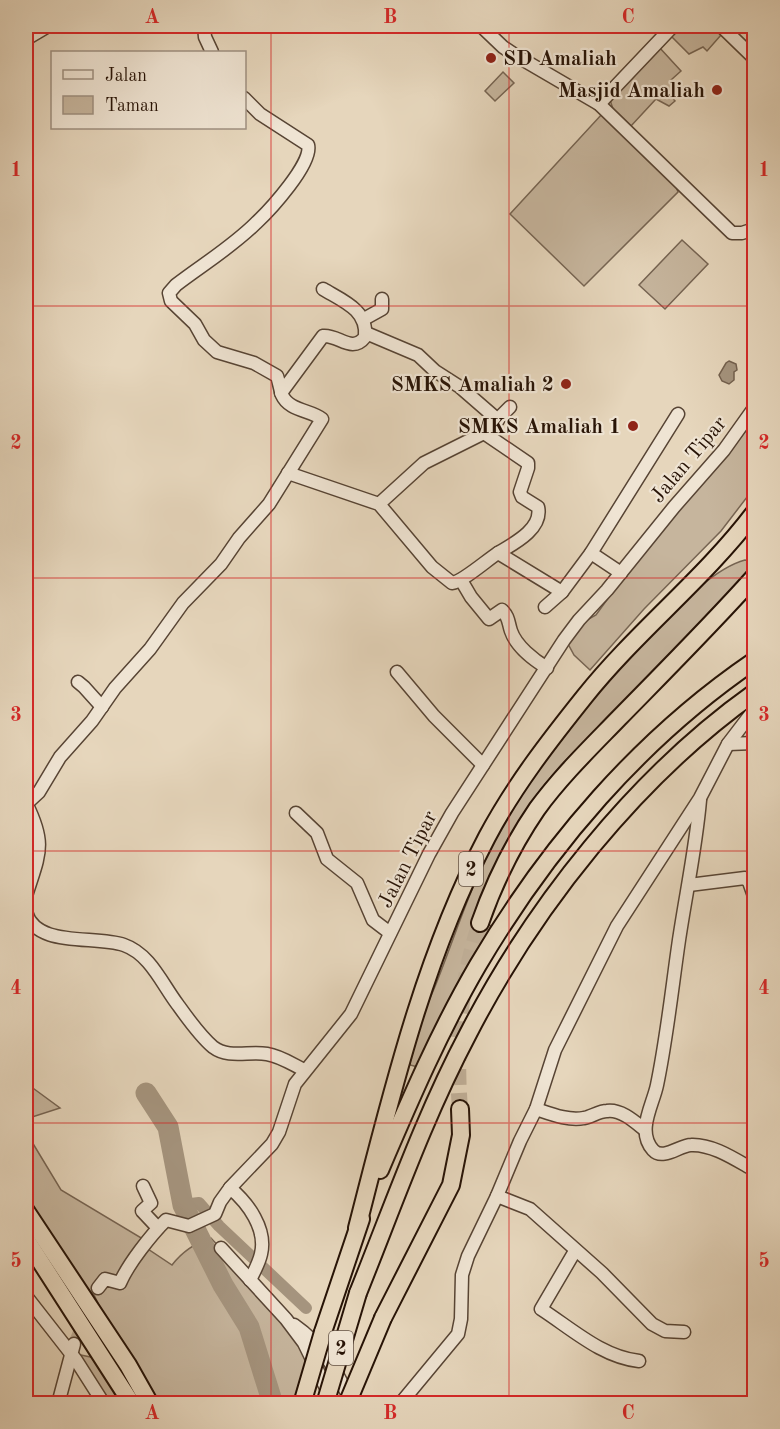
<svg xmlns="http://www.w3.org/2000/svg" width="780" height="1429" viewBox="0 0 780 1429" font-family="'Old Standard TT',serif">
<rect width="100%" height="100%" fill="#e6d6bc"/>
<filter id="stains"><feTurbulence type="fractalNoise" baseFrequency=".00333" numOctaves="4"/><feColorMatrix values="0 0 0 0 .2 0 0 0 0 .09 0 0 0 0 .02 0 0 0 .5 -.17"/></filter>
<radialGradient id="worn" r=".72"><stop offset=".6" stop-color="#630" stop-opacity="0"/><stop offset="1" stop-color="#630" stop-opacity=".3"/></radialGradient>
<g fill="#c6b59d" stroke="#766452" stroke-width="1.5">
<path d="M679,26H712L721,35L707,51L703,47L689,54L670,35Z"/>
<path d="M659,47L681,71L671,80L676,85L668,92L675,101L669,106L656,99L631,126L613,109L610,100Z"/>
<path d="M503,72L514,83L495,101L485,91Z"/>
<path d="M602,114L675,184L678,192L584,286L510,214Z"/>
<path d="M682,240L708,264L665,309L639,285Z"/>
<path d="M754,421V488L721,531L644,609L590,670L574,655L567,642L578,625L596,615L628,571Z"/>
<path d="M745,560L752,562V568L707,619L561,765L541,789L521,818L496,863L473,920L492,926L445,1007L418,1067L410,1065C406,1047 429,1002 436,984C454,939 468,893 490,849C530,768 591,697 653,632C677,608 712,569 745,560Z"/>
<path d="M26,1083L60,1108L26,1119Z"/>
<path d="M26,1132L61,1190L148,1242L145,1247L172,1265C182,1252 195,1243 211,1238L286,1319L311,1371L302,1403H152L128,1365L94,1295L54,1252L26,1211Z"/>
<path d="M71,1353L105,1360L132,1403H104Z"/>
</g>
<path fill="#a5947e" stroke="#73604e" stroke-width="1.5" d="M729,361L736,364L737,370L734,372V380L729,384L722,381L719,375L726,363Z"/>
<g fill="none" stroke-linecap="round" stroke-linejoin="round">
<path stroke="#a5947e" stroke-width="12" d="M183,1205L199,1203L219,1226L306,1308"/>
<path stroke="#a5947e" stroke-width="21" d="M146,1093L168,1127L183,1205L223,1285L249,1327L273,1404"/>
<path stroke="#c0af98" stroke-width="12" stroke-dasharray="12 6" stroke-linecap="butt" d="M74,1344L98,1288"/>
<path stroke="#c0af98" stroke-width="16" stroke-dasharray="16 8" stroke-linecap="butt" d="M460,1109C455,1045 460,983 480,923"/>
<defs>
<g id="minor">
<path d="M204,26L205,37L212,52"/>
<path d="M481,26L503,47L515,55L599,104L732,233H742L754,229"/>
<path d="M721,26L754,58"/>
<path d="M26,39L48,26"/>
<path d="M599,104L673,26"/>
<path d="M364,319L382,309V299"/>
<path d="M366,333L418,355L435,371L460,387L498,420"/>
<path d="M281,393L323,336C338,334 352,354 365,337C368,310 343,301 323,289"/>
<path d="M484,433L528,463V468L520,492L522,497L538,507C543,529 513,544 498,553"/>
<path d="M288,473L379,504L432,567L452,583C462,582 487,560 498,553L562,592"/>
<path d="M379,504L424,463L484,433L510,407"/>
<path d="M591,553L621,573"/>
<path d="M461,580L471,597L489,619L502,610C509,617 508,622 511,631C516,646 534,660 547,668"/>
<path d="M545,607L562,592L591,553L678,414"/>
<path d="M397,672L434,716L483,765"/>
<path d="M78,682L84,687L102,707"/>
<path d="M728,744L754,743"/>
<path d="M700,800C696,847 686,893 679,940C672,988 667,1037 657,1085C653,1105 636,1131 653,1150C663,1161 680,1145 691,1145C713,1144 736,1160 754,1170"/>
<path d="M26,803C47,845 39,854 26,896"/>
<path d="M26,804L39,792L60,757L92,721L115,688L150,649L183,603L221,564L239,538L269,504L322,419C311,410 289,411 282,395C280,389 279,382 277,376L254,363L217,352L204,340L195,324L171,301L169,293L176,285C202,265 232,247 256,223C270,210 313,163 308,145L260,114L244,98"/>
<path d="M296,813L317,833L327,859L357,883L373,920L390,933"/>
<path d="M689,885L745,878L749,882L754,896"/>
<path d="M26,912C36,948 94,935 124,945C150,954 162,984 178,1005C188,1019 200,1036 213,1047C229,1059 248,1051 267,1054C280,1056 292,1064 304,1070"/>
<path d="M536,1109C551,1114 568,1121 584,1118C591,1117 599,1111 607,1111C621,1109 635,1122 645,1130"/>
<path d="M143,1186L151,1203L142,1211L158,1228"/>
<path d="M230,1188C248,1203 267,1229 261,1254C259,1263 254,1272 250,1280"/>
<path d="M497,1196L530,1209L602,1273L652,1324L665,1331L684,1332"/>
<path d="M221,1248L286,1319L304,1343L330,1396"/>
<path d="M575,1251L541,1309C572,1329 602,1357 639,1361"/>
<path d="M98,1288L105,1279L120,1283C128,1264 151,1235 166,1220L189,1226L215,1214L220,1202L230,1188L272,1144L279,1132L295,1084L351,1014L429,854L452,813L564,640L579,620L607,590L674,507L724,450L754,408"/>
<path d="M26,1296L76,1360L104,1404"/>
<path d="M294,1325C324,1346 335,1369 351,1401"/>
<path d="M58,1404L74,1344"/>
<path d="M400,1404L458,1334L461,1319L462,1275L468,1256L497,1196L520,1141L536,1109L555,1050L617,926L700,798L728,744L754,710"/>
</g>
<g id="highway">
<path d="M480,923C494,883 513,844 537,809C561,776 591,747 619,718C665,671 711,625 754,577"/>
<path d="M380,1170C410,1100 440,1030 478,965C548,846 641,738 754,661"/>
<path d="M26,1211L128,1365L150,1404"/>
<path d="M357,1228C391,1096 423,959 487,837C514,786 549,741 585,696C637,631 704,579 754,513"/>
<path d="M26,1239L132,1404"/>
<path d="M358,1293C393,1206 424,1117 468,1034C534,906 636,777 754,693"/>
<path d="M383,1318L451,1185L461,1135L460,1109"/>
<path d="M323,1332L361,1219"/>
</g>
</defs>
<use href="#minor" stroke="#574434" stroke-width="15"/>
<use href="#highway" stroke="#271306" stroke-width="20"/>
<use href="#minor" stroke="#efe4d3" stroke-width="12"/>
<use href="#highway" stroke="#e6d6bc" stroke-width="16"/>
<defs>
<g id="highway-bridge">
<path d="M302,1404L323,1332"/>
<path d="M325,1404L358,1293"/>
<path d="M347,1404L383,1318"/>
</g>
</defs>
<use href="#highway-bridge" stroke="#271306" stroke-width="20" stroke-linecap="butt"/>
<use href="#highway-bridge" stroke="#e6d6bc" stroke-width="16"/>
</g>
<path fill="none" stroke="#d62828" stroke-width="1.5" stroke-opacity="0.55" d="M271,26V1404M509,26V1404M26,306H754M26,578H754M26,851H754M26,1123H754"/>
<g fill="#8f2418" stroke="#efe4d3" stroke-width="2">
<circle cx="491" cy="58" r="6"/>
<circle cx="717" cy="90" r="6"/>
<circle cx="566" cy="384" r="6"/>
<circle cx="633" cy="426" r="6"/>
</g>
<g text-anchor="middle" stroke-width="4.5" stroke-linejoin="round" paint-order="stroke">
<g fill="#efe4d3" stroke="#635244" stroke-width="1.5">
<rect x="459" y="852" width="24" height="34" rx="4.5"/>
<rect x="329" y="1331" width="24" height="34" rx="4.5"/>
</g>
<g font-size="20" font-weight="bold" fill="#271306">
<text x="471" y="876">2</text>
<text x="341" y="1355">2</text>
</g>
<g font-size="21" font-weight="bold" fill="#271306" stroke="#efe4d3" text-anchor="end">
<text x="503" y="65" text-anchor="start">SD Amaliah</text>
<text x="705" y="97">Masjid Amaliah</text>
<text x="554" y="391">SMKS Amaliah 2</text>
<text x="621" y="433">SMKS Amaliah 1</text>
</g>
<g font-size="21" fill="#271306" stroke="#efe4d3">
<text transform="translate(688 459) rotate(-50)" y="7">Jalan Tipar</text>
<text transform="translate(407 859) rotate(-63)" y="7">Jalan Tipar</text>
</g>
</g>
<rect width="780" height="1429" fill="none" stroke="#e6d6bc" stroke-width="66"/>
<rect x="51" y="51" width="195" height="78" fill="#efe4d3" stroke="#9f9081" stroke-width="1.5"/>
<rect x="63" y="70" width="30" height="9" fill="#efe4d3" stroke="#9f9081" stroke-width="1.5"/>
<text x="105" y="81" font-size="18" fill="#271306">Jalan</text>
<rect x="63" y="96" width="30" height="18" fill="#c6b59d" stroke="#9f9081" stroke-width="1.5"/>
<text x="105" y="111" font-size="18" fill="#271306">Taman</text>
<rect x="33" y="33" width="714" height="1363" fill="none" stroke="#d62828" stroke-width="2"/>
<g font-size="20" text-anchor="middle" font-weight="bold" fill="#d62828">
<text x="152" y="23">A</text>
<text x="390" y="23">B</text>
<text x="628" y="23">C</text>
<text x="16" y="176">1</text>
<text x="764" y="176">1</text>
<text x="16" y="449">2</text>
<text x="764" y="449">2</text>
<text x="16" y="721">3</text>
<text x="764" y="721">3</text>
<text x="16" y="994">4</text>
<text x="764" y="994">4</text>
<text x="16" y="1267">5</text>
<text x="764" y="1267">5</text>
<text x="152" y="1419">A</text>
<text x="390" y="1419">B</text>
<text x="628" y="1419">C</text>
</g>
<rect width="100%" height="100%" filter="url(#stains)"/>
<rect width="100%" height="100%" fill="url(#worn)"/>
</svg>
